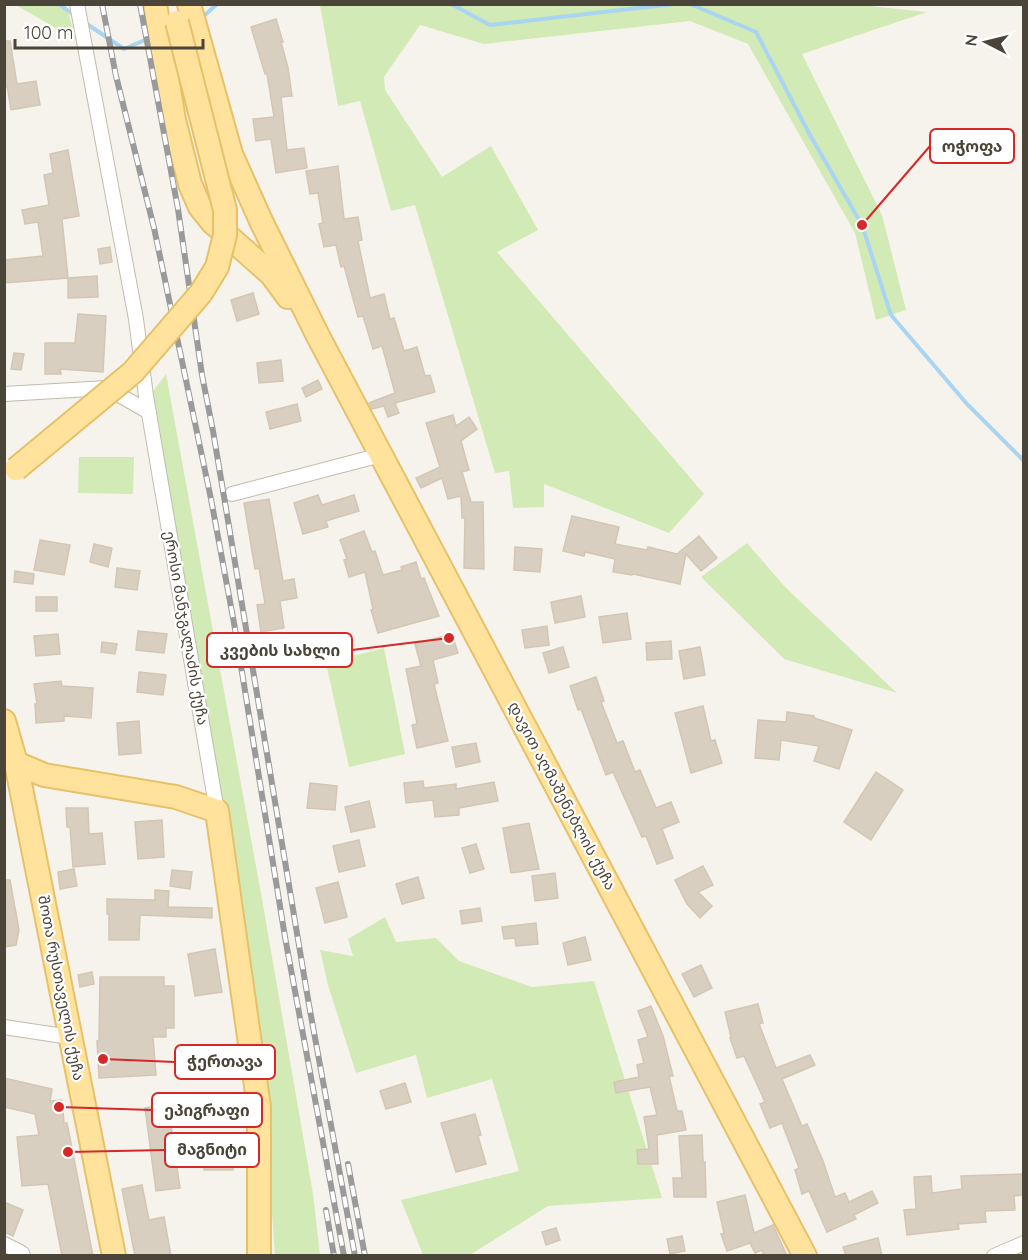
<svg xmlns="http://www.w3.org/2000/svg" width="1028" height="1260" viewBox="0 0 1028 1260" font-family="Quicksand,'Noto Sans Georgian',sans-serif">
<rect width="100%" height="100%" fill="#f6f3ec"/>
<g fill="#d2eab5">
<path d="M16,5H66L76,40Z"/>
<path d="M861,5L927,12L802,54L882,215L906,310L876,320L855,233L748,44L690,21L484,44L420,25L384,77L385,90L442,177L491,146L538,230L497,252L704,494L669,533L544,484V507L513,508L509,471L495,473L415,205L391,211L360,101L338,106L320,5Z"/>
<path d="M166,374L262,899L313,1194L320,1255H275L267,1142L241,902L180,573L151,394Z"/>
<path d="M79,457H134L133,494L78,493Z"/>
<path d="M747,543L785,587L897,693L784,659L701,577Z"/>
<path d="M384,648L405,754L349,767L326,663Z"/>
<path d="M385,917L396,942L436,938L459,961L532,987L594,981L662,1198L548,1206L470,1255H423L401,1200L519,1171L492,1079L427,1098L416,1055L356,1073L328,985L320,950L353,956L348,939Z"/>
</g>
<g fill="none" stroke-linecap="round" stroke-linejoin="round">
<g stroke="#a9d4f2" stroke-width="4">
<path d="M59,4L75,16"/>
<path d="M451,4L490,25L673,4"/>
<path d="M690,4L756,32L810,135L862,225L891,315L967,404L1024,461"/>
<path d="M206,14L217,4"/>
<path d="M84,22L124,49L152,37"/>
</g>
</g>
<g fill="#d8cfc1" stroke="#d3c7b4" stroke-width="1.5">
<path d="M276,19L283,42H281L288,68L292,96L281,97L287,150L304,148L307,168L276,173L271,139L256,141L253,119L274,117L267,74H265L251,27Z"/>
<path d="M4,41H10L17,84L36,81L40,105L11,110L7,86L4,87Z"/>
<path d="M68,150L79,216L62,219L68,278L4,283V260L43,256L38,222L25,224L22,210L49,205L44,175L53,173L50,154Z"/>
<path d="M338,166L344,219L358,217L362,240L358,241L370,298L384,294L390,319L394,318L404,351L417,347L425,376L430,375L435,392L395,403L399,413L388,417L384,406L372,409L369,403L395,393L382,346L373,349L363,316L358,317L344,266L341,267L336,245L324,247L319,224L323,223L318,193L310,194L306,171Z"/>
<path d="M110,247L112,262L100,264L98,249Z"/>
<path d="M97,276L98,297L68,298V278Z"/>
<path d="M253,293L259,314L237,321L231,300Z"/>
<path d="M78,314L106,316L103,372L60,369L61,374H45V343H75Z"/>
<path d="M14,353L24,354L21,370L11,369Z"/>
<path d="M281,360L283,381L259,383L257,363Z"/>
<path d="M318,380L322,389L306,397L302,388Z"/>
<path d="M297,404L301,421L270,429L266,412Z"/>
<path d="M453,415L456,426L469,417L477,429L461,441L469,470L462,472L471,502H483L484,569L464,568L465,518H462L461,496L448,499L442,478L421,488L416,478L440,467L426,423Z"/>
<path d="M318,495L322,505L354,495L359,511L326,521L328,527L303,534L294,503Z"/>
<path d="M269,499L283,581L294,579L297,598L280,601L284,628L261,632L257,605L265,604L259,568L255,569L244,503Z"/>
<path d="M572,516L619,527L615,544L647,550L648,547L677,554L699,536L717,558L701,571L686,554L680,584L633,574L632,575L613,572L615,559L585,552L584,556L563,551Z"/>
<path d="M364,531L372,552L375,551L383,575L402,570L401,567L416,562L421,579L424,578L439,616L378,633L371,610L373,609L365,572L349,577L344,560L347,559L340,540Z"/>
<path d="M40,540L70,545L64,575L34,570Z"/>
<path d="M94,544L112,548L108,567L90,562Z"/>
<path d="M515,547L542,549L540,572L514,570Z"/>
<path d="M117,568L140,571L137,590L115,587Z"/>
<path d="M15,571L34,574L33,584L14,582Z"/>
<path d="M581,596L585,617L555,623L551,602Z"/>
<rect x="36" y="597" width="21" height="14"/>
<path d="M627,613L631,639L603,643L599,617Z"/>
<path d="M547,626L549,645L525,648L522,630Z"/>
<path d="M138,631L167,634L164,653L136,650Z"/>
<path d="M58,634L60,654L36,656L34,636Z"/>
<path d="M452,634L458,653L433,660L438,683L434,684L448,741L417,748L412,725L417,724L406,669L421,666L415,644Z"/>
<path d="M671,641L672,659L647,660L646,643Z"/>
<path d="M102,642L117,644L115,654L101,652Z"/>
<path d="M563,647L569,667L549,673L543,653Z"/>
<path d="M700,647L705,675L684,679L679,651Z"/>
<path d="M139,672L166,675L163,695L137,692Z"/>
<path d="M596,677L604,701L601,702L617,743L623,741L635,772L640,770L656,808L671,802L679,822L662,829L673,858L657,864L646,836L642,837L613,772L606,775L581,709L578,710L570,686Z"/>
<path d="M61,681L62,686L93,688L91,718L64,716V721L36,723L35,704H37L34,684Z"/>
<path d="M703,706L711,741L715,740L722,763L691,773L675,713Z"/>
<path d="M787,712L814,716V718L852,730L839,769L814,761L819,746L781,740L779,760L755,758L758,720L786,722Z"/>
<path d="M139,721L141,753L119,755L117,723Z"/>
<path d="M476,743L480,762L456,767L452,747Z"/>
<path d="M876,772L903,790L871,840L844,822Z"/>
<path d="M423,781L424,788L456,784V789L494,782L498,801L459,808V815L435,817L433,800L406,803L404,783Z"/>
<path d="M310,783L337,786L335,810L307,808Z"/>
<path d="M369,801L375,827L351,832L345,807Z"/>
<path d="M66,808H88L89,834L102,833L105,864L73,867L70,827H67Z"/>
<path d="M162,820L164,857L138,859L135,822Z"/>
<path d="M529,823L539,869L511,873L503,828Z"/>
<path d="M359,840L365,866L339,872L333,846Z"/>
<path d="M476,844L484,869L470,873L462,848Z"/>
<path d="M703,866L713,885L698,892L712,906L700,918L687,904L675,880Z"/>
<path d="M74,869L77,886L60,889L58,872Z"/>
<path d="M172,870L192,872L190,889L170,886Z"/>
<path d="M555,873L558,898L535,901L532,876Z"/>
<path d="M418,877L424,898L402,904L396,884Z"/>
<path d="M4,880H10L19,930L16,945L4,947Z"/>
<path d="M338,882L347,917L325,923L316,888Z"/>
<path d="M155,890L169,891L168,907L212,908V918L140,915L139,940H109V914H107V899L155,900Z"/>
<path d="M480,908L482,921L462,924L460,911Z"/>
<path d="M536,923L538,944L516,946L515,938L504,939L502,927Z"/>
<path d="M585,937L591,960L568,965L563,943Z"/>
<path d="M215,949L222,992L195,996L188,954Z"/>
<path d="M701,965L712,988L694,997L682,974Z"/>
<path d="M92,972L94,984L80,987L78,975Z"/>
<path d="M100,977H164V986H174V1028H166V1037H153L156,1075L99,1078L97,1041H99Z"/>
<path d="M758,1004L763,1023L759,1024L776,1068L810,1055L815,1065L782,1079L802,1126L807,1124L823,1161L835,1197L845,1193L849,1202L872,1191L878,1203L854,1215L856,1219L827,1232L809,1191L802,1194L795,1170L799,1168L782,1123L770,1128L760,1104L765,1102L744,1056L737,1058L730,1038L731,1037L725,1012Z"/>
<path d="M651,1006L663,1036L673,1076H669L677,1111H682L686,1130L657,1135L658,1164H638L637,1150L649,1149L644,1117L657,1115L650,1087L616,1093L614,1082L639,1077L637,1065L644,1063L638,1040L648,1037L638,1011Z"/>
<path d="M4,1078L52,1089L50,1101L62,1100L64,1123H67L93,1256H62L48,1184L22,1186L17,1137L39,1135L35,1114L4,1107Z"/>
<path d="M405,1083L411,1102L386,1109L380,1091Z"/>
<path d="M168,1105L180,1188L156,1191L145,1108Z"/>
<path d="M475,1114L481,1135L478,1136L486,1164L456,1172L441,1123Z"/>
<path d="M702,1135L703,1162H705L706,1197H674L673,1178H682L679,1136Z"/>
<path d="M204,1148L234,1149L233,1170H204Z"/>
<path d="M1023,1174V1195L1014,1196L1015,1210L985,1211L986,1222L958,1224L959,1229L907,1235L904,1210L916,1209L914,1177L931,1176L932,1193L962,1189L961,1176Z"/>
<path d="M142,1185L149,1220L164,1217L171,1256H135L122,1189Z"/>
<path d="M745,1195L754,1233L773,1225L787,1256H764L762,1250L755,1253L750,1243L727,1251L721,1234L724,1233L717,1202Z"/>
<path d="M4,1202L23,1210L13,1236L4,1232Z"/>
<path d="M556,1228L560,1240L546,1245L542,1232Z"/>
<path d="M682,1236L685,1251L670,1254L667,1239Z"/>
<path d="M878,1238L882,1256H846L843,1247Z"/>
</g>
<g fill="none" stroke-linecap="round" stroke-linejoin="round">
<defs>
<g id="minor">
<path d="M77,4L136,319L146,396L217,811"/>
<path d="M4,394L107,388L149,412"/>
<path d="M232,494L381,455"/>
<path d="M4,1027L70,1037"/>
<path d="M4,1244L22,1253L23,1256"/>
<path d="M994,1256L1024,1243"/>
</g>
<g id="primary">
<path d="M155,4L174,120L190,184L200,207L212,222L271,274L288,297"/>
<path d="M189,4L231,154L261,221L318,336L805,1256"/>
<path d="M4,721L16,763L114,1256"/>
<path d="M16,763L44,775L176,797L217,811L259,1107V1256"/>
</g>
</defs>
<use href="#minor" stroke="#c2bbae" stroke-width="16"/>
<use href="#primary" stroke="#e6c16a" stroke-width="26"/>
<use href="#minor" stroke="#fff" stroke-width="14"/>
<use href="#primary" stroke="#ffe39c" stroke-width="22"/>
<defs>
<g id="rail">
<path d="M102,4L116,76L154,228L211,499L234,623L285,937L344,1256"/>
<path d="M140,4L178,209L202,375L213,431L309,1005L355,1256"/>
<path d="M348,1164L365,1256"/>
<path d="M326,1210L334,1256"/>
</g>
</defs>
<use href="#rail" stroke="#9a9a9a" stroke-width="6"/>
<use href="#rail" stroke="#fff" stroke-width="4" stroke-dasharray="11" stroke-linecap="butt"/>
<defs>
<path id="primary-bridge" d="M16,469L133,372L201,293L217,267L225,235V210L177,22"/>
</defs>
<use href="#primary-bridge" stroke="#e6c16a" stroke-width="26" stroke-linecap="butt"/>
<use href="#primary-bridge" stroke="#ffe39c" stroke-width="22"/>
</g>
<g text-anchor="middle" stroke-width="4.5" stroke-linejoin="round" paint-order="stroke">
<g font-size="15" fill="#4b4439" stroke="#fff">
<text transform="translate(186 628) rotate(80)" y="5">ეროსი მანჯგალაძის ქუჩა</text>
<text transform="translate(562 796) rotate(62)" y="5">დავით აღმაშენებლის ქუჩა</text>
<text transform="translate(61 988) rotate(79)" y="5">შოთა რუსთაველის ქუჩა</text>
</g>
</g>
<path fill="none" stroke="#d62828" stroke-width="2" d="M862 225L930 146M449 638L352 650M103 1059L175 1062M59 1107L152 1110M68 1152L165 1150"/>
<g fill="#d62828" stroke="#fff" stroke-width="2">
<circle cx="862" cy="225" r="6"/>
<circle cx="449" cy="638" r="6"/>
<circle cx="103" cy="1059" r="6"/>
<circle cx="59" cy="1107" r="6"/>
<circle cx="68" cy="1152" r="6"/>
</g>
<g fill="#fff" stroke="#d62828" stroke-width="2">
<rect x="930" y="129" width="84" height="34" rx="6"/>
<rect x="207" y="633" width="145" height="34" rx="6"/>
<rect x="175" y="1045" width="100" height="34" rx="6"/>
<rect x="152" y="1093" width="110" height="34" rx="6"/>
<rect x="165" y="1133" width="94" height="34" rx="6"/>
</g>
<g font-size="16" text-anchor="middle" font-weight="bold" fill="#4b4439">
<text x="972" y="152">ოჭოფა</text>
<text x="280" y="656">კვების სახლი</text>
<text x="225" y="1067">ჭერთავა</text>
<text x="207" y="1116">ეპიგრაფი</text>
<text x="212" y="1155">მაგნიტი</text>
</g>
<rect width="1028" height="1260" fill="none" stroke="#4b4439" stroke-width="12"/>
<g transform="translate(986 42) rotate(277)" stroke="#ffffff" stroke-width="4.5" paint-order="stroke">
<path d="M0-4.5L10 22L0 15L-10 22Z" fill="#4b4439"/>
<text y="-9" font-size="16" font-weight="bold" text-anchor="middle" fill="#4b4439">N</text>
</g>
<path d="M15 39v9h188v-9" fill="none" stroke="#4b4439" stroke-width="3"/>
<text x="24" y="39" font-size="18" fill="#4b4439" stroke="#ffffff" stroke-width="4.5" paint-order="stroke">100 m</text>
</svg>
